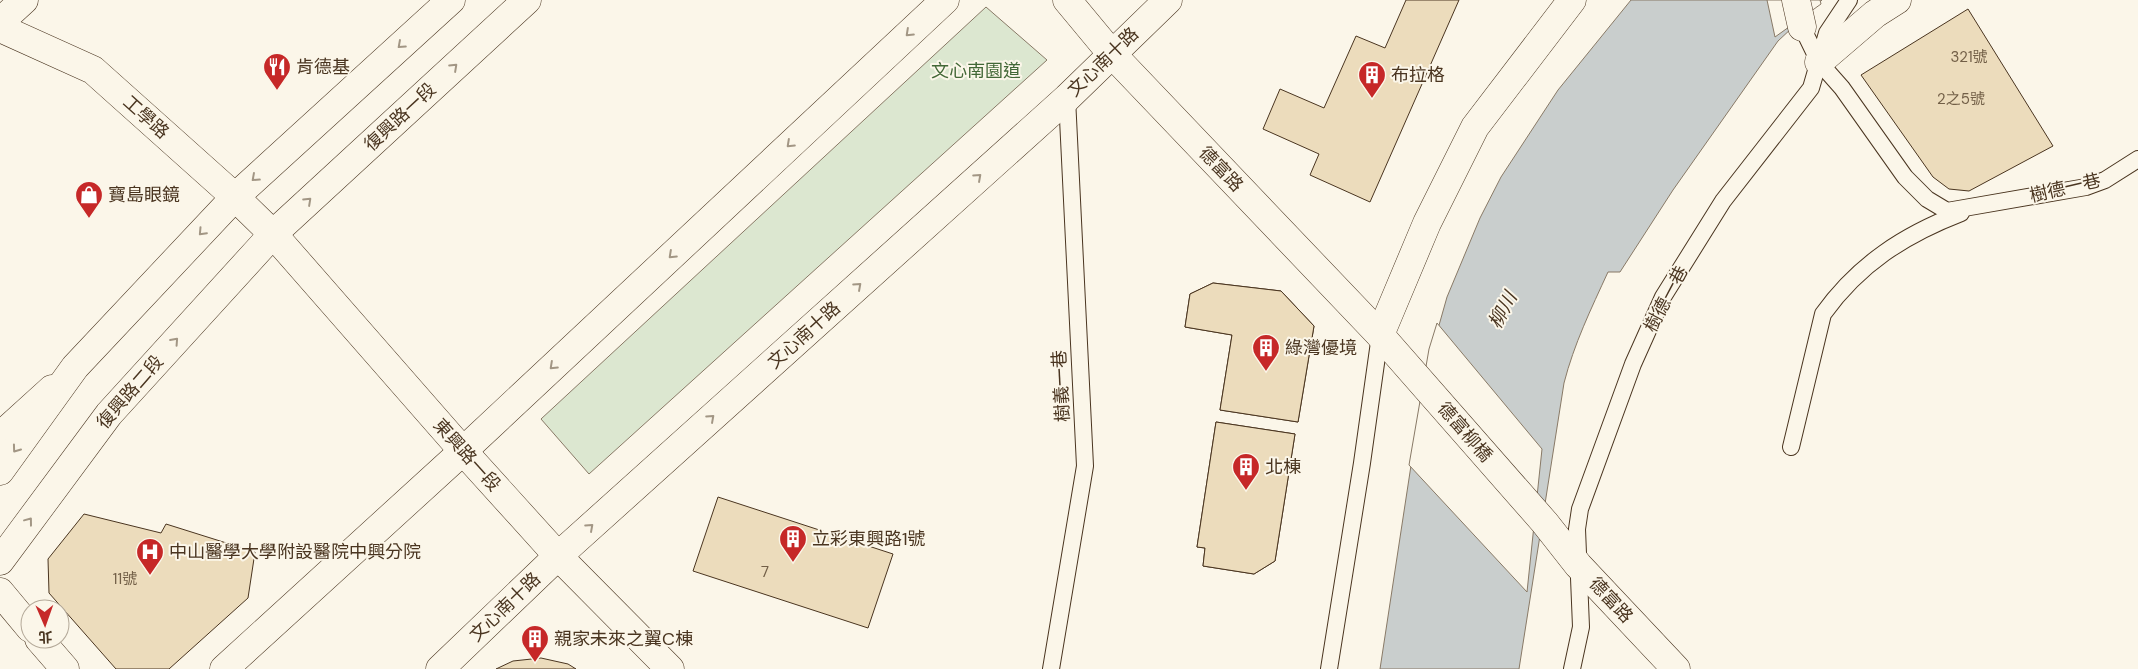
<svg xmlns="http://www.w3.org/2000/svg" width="2138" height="669" viewBox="0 0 2138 669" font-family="'DM Sans','Noto Sans TC',sans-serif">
<rect width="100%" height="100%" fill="#fbf6e9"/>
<path fill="#dce7d0" stroke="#887966" d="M986,7L1047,60L589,474L541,419Z"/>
<path fill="#c9cecd" stroke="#887966" d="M1631,0H1822L1778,41L1673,190L1620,272H1608C1591,309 1574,344 1564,383L1519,669H1380L1412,459L1432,350L1447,297L1480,218L1501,177L1558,90Z"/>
<g fill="#fbf6e9" stroke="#887966">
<path d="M1767,0H1820L1821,4L1775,37Z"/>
<path d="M1437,323L1542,449L1527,592L1409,465L1429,349Z"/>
</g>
<g fill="#ecdcbc" stroke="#4a3520">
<path d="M1406,0H1459L1370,202L1310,175L1319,154L1263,129L1280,89L1324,108L1356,36L1385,48Z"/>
<path d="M1968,9L2053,146L1969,191L1949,189L1933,177L1861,75Z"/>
<path d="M1213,283L1281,291L1314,326L1298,422L1220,410L1232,335L1185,327L1190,294Z"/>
<path d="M1213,283L1281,291L1314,326L1298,422L1220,410L1232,335L1185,327L1190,294Z"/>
<path d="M1216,422L1295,434L1275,561L1254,574L1203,566L1205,548L1197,547Z"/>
<path d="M1216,422L1295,434L1275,561L1254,574L1203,566L1205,548L1197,547Z"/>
<path d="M718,497L893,554L868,628L693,571Z"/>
<path d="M84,514L161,533L166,524L255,552L248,598L169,669H116L49,593L48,559Z"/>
<path d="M541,658L568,664L576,669H496L513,661Z"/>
</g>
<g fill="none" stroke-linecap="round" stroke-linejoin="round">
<defs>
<g id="lane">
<path d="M1802,27L1819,62L1842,88L1905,177L1927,199L1947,211L2086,187L2105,180L2138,159"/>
<path d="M1791,447L1823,314C1859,264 1904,235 1961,213"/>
<path d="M1051,669L1085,466L1067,98"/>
<path d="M1329,669L1362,463L1380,335"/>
<path d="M1572,669L1581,627L1577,529L1580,509L1633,364L1663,297L1723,201L1811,88L1827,33L1849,0"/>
</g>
<g id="street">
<path d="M1067,0L1111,53L1380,335L1545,523L1578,565L1676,669"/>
<path d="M1796,0L1802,27"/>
<path d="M0,22L24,0"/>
<path d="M1819,62L1875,14L1897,0"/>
<path d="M1380,335L1427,223L1475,127L1572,0"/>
<path d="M0,592L30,628"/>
<path d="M39,639L65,669"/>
<path d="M224,669L463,451L945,0"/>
<path d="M440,669L558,556L1067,98L1168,0"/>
</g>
<g id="secondary">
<path d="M0,28L93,70L235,197L273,234L463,451L558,556L670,669"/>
<path d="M0,436L52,389"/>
</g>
<g id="primary">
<path d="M0,471L75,367L235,197L451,0"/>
<path d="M0,561L109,414L273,234L527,0"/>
</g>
</defs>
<use href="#lane" stroke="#4a3520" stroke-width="18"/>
<use href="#street" stroke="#4a3520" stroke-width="29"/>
<use href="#secondary" stroke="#4a3520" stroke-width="29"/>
<use href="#primary" stroke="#4a3520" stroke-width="29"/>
<use href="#lane" stroke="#fbf6e9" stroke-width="16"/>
<use href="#street" stroke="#fbf6e9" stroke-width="28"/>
<use href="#secondary" stroke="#fbf6e9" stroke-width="28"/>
<use href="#primary" stroke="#fbf6e9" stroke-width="28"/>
</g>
<defs><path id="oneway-chevron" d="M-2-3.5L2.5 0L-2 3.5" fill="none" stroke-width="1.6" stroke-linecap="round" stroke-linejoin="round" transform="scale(1.25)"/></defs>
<g stroke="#a29684">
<use href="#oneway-chevron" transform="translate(909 33) rotate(137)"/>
<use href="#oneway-chevron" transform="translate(401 45) rotate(138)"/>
<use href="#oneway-chevron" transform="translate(454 67) rotate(-43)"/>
<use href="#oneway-chevron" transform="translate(790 144) rotate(137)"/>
<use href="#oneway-chevron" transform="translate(978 177) rotate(-42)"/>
<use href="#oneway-chevron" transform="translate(255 178) rotate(138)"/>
<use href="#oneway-chevron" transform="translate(308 201) rotate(-43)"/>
<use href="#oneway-chevron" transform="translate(202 232) rotate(133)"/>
<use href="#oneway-chevron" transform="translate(672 255) rotate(137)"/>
<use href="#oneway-chevron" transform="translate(858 286) rotate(-42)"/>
<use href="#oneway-chevron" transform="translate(175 341) rotate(-48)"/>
<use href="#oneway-chevron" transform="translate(553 366) rotate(137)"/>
<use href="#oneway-chevron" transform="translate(711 418) rotate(-42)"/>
<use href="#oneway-chevron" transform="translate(16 449) rotate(126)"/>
<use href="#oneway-chevron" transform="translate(29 521) rotate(-53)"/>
<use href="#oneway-chevron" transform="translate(590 527) rotate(-42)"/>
</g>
<defs>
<symbol id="restaurant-pin" viewBox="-11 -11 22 30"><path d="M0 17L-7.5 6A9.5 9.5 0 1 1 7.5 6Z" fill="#c62828" stroke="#fbf6e9"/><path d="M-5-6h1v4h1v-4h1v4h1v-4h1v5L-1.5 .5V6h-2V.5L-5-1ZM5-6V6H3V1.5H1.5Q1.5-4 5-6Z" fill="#fff"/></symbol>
<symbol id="building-pin" viewBox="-11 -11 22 30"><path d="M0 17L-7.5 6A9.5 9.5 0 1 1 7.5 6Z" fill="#c62828" stroke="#fbf6e9"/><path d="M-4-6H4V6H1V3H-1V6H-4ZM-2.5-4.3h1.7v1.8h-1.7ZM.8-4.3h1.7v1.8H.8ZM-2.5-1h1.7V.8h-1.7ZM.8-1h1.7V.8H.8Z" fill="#fff"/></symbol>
<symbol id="shop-pin" viewBox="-11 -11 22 30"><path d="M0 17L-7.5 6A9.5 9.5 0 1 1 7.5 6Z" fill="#c62828" stroke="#fbf6e9"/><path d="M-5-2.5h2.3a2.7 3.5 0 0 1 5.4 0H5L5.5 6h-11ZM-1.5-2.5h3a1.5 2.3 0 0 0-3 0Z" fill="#fff"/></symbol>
<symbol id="hospital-pin" viewBox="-11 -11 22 30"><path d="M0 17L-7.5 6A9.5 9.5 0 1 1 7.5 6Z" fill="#c62828" stroke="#fbf6e9"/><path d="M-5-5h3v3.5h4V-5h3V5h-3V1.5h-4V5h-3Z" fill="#fff"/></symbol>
</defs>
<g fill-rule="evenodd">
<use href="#restaurant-pin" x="261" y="51" width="32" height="43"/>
<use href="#building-pin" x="1356" y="59" width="32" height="43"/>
<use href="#shop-pin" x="73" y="179" width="32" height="43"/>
<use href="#building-pin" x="1250" y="332" width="32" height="43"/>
<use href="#building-pin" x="1230" y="451" width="32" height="43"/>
<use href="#building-pin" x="777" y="523" width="32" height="43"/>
<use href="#hospital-pin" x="134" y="536" width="32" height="43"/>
<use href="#building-pin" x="519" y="623" width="32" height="43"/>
</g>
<g text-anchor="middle" stroke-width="4" stroke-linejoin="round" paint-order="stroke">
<g font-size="15" fill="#725f47">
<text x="1969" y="62">321號</text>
<text x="1961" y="104">2之5號</text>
<text x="765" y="577">7</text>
<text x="125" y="584">11號</text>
</g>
<g font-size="18" fill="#4a3520" stroke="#fbf6e9">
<text transform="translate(1103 62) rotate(-44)" y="6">文心南十路</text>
<text transform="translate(146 117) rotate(42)" y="6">工學路</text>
<text transform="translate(400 117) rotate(-43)" y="6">復興路一段</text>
<text transform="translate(1221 169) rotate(46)" y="6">德富路</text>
<text transform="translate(2065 188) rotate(-13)" y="6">樹德一巷</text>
<text transform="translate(1666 299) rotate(-62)" y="6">樹德一巷</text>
<text transform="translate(804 335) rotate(-42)" y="6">文心南十路</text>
<text transform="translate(1061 386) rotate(-93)" y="6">樹義一巷</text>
<text transform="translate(130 392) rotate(-49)" y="6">復興路二段</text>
<text transform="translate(1465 432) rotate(49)" y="6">德富柳橋</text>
<text transform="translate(467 455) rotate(48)" y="6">東興路一段</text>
<text transform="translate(1611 600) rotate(47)" y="6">德富路</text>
<text transform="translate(505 607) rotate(-44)" y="6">文心南十路</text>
</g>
<g font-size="18" fill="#4a3520" stroke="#fbf6e9" text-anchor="start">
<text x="296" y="73">肯德基</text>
<text x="1391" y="81">布拉格</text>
<text x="108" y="201">寶島眼鏡</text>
<text x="1285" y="354">綠灣優境</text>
<text x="1265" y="473">北棟</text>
<text x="812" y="545">立彩東興路1號</text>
<text x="169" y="558">中山醫學大學附設醫院中興分院</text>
<text x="554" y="645">親家未來之翼C棟</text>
</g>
<g font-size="18" fill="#436837" stroke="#fbf6e9">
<text x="976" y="77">文心南園道</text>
</g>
<g font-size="19" font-style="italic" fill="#4a3520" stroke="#fbf6e9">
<text transform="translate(1502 310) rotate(-62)" y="7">柳川</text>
</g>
</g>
<g transform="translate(45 624) rotate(178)"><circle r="24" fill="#fbf6e9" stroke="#b4a999"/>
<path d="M0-4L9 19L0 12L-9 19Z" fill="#c62828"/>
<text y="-8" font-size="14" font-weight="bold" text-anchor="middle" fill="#4a3520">北</text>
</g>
</svg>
